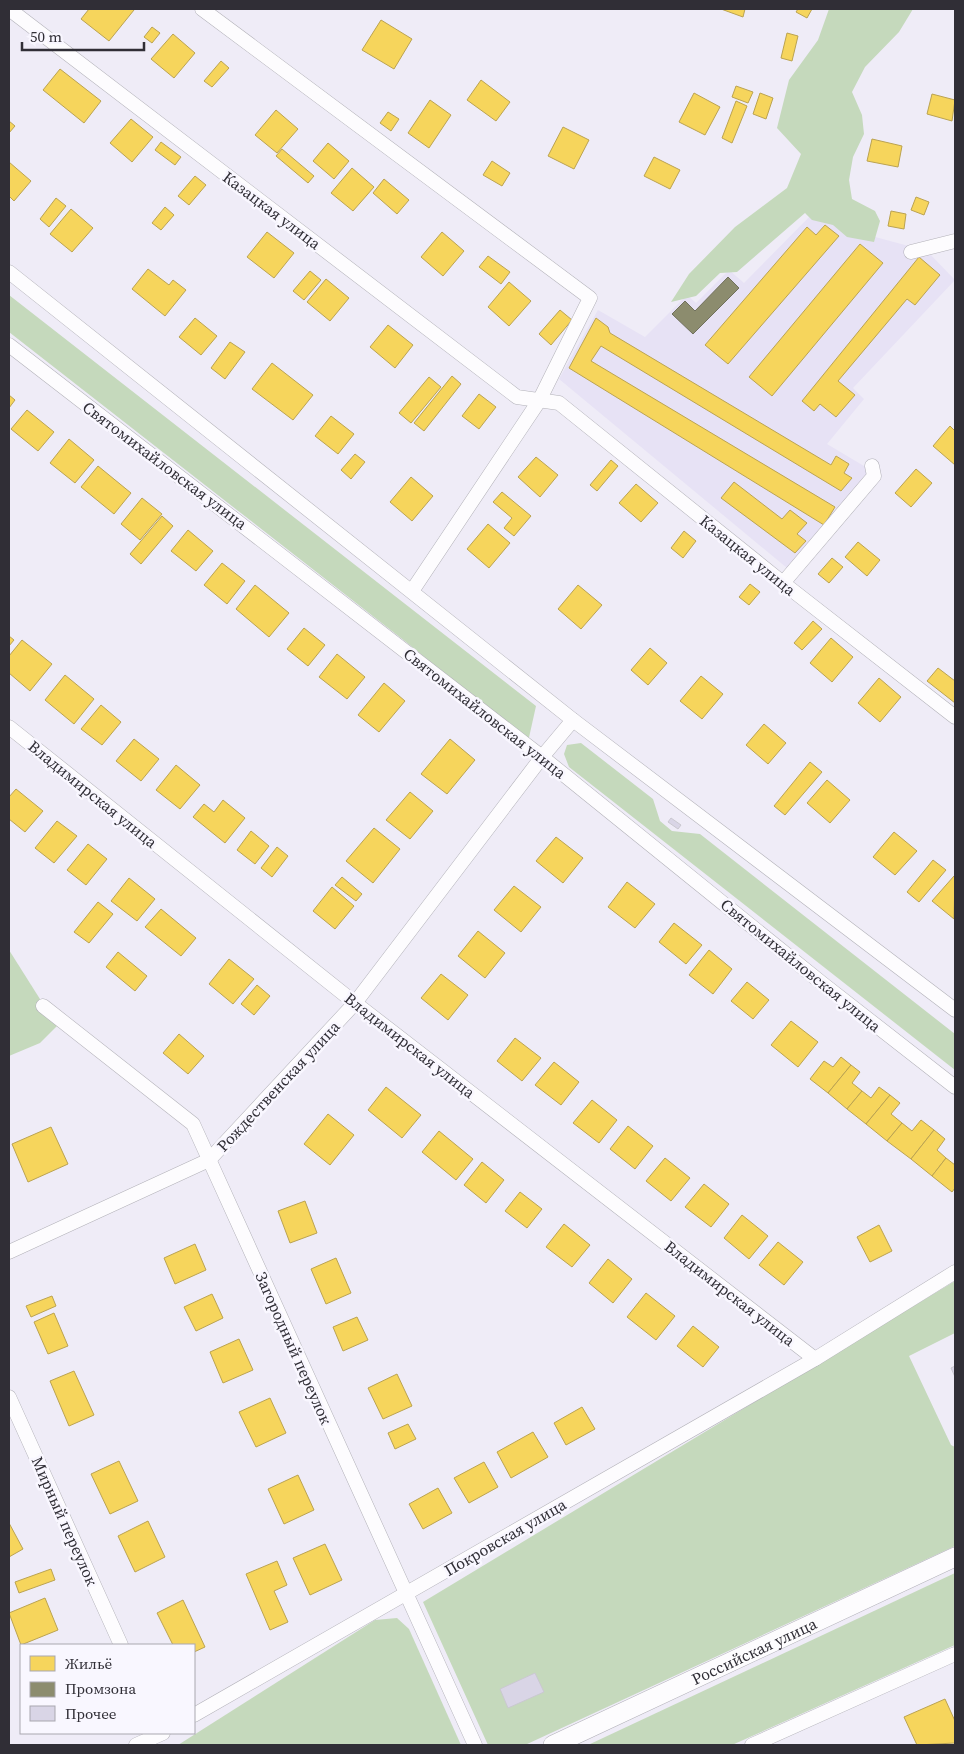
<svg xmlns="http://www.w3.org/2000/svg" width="964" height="1754" viewBox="0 0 964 1754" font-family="'Source Serif 4',serif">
<rect width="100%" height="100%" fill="#efecf7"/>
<path fill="#e7e2f5" d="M815,211L868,235L927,251L955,280L853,388L864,399L827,444L869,469V478L787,568L559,379L598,310L645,337L687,295L696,303L729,270L744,283Z"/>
<g fill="#c5d9bc">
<path d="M829,9H913L899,32L865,67L852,92L862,115L864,134L853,157L849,180L852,199L875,211L880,221L874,242L847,237L833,225L812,220L805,213L737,272L720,273L696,296L671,302L689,274L735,227L787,188L801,154L777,128L789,80L818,40Z"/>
<path d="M9,295L536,706L528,742L406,642L9,332Z"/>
<path d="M581,743L653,799L660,821L672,831L700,834L955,1034V1070L569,767L564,754L567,745Z"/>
<path d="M9,950L57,1026L40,1043L9,1056Z"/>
<path d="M955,1281V1333L909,1356L951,1445L955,1447V1546L525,1745H488L423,1602Z"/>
<path d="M955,1573V1645L732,1745H588Z"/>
<path d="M397,1618L409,1629L461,1745H178L375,1620Z"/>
</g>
<g fill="#f6d55c" stroke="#bba351">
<path d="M89,9H133L134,10L109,41L81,19Z"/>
<path d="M721,9H745L743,17Z"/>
<path d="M798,9H812L807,18L796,12Z"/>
<path d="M381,20L412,39L394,69L362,50Z"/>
<path d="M152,27L160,33L152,43L144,37Z"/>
<path d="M787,33L798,36L792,61L781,58Z"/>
<path d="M173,34L195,53L174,78L151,59Z"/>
<path d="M221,61L229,68L212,87L204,81Z"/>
<path d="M60,69L101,101L84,123L43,90Z"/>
<path d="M481,80L510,102L496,121L467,100Z"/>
<path d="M736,86L753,92L748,103L732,97Z"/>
<path d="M694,93L720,107L705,135L679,122Z"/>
<path d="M760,93L773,98L766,119L753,114Z"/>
<path d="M932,94L955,100L952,121L927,114Z"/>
<path d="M430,100L451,115L429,148L408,133Z"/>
<path d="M736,101L747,106L732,143L722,138Z"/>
<path d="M276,110L298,129L277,153L255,135Z"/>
<path d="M388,112L399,119L391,131L380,123Z"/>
<path d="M131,119L153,137L132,162L110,143Z"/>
<path d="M9,121L15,126L9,133Z"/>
<path d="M563,127L589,140L574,169L548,156Z"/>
<path d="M872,139L902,146L898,167L867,161Z"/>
<path d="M161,142L181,157L175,165L155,150Z"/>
<path d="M328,143L349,161L334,179L313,161Z"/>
<path d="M282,149L314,176L308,183L276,156Z"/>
<path d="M654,157L680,170L670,189L644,176Z"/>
<path d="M492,161L510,173L502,186L483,175Z"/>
<path d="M9,162L31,181L14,201L9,196Z"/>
<path d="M352,168L374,187L353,211L331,193Z"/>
<path d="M195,176L206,185L189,205L178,196Z"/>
<path d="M384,179L409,200L397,214L373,193Z"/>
<path d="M916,197L929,202L924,215L911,210Z"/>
<path d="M56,198L66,206L49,227L40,219Z"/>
<path d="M165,207L174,215L161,230L152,223Z"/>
<path d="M71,209L93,228L72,252L50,234Z"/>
<path d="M891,211L906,214L904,229L888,226Z"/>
<path d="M825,225L839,236L728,364L705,345L807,227L816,235Z"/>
<path d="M267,232L294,253L274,278L247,257Z"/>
<path d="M442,232L464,251L443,276L421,257Z"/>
<path d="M860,244L883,263L772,396L749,377Z"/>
<path d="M488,256L510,272L501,284L479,267Z"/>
<path d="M919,257L940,275L915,305L907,299L838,381L855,395L836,417L820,404L814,411L802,401Z"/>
<path d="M148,269L169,285L173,280L186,290L165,316L132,289Z"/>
<path d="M310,271L321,280L304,300L293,291Z"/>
<path d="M326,279L349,298L330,321L307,302Z"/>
<path d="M509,282L531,301L509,326L488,307Z"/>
<path d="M560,310L572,320L551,345L539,334Z"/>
<path d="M195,318L217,336L201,355L179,337Z"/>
<path d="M596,318L608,327L610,333L831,465L836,456L849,464L844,473L852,478L841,491L601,346L591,361L835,507L824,525L569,368Z"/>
<path d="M388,325L413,345L395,368L370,347Z"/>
<path d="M230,342L245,352L225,379L211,368Z"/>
<path d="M272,363L313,395L293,420L252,389Z"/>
<path d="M452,376L461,384L424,431L414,423Z"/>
<path d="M429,377L441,387L411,423L399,413Z"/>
<path d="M479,394L496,407L479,429L462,416Z"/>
<path d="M9,395L15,400L9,408Z"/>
<path d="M27,410L54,432L38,451L11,429Z"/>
<path d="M331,416L354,434L338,454L315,436Z"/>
<path d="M950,426L955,431V465L933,446Z"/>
<path d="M69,439L94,460L75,483L50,463Z"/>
<path d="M355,454L365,462L351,479L341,470Z"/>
<path d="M536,457L558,475L540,497L518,477Z"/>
<path d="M611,460L618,466L597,491L590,485Z"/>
<path d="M98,466L131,493L114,514L81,487Z"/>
<path d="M916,469L932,483L911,507L895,493Z"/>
<path d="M411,477L433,496L412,521L390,502Z"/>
<path d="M734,482L782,519L790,510L807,523L797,534L806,541L795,553L721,498Z"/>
<path d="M636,484L658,503L641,522L619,503Z"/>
<path d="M502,492L531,516L514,536L504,528L512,518L493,502Z"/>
<path d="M142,498L162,514L140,540L121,524Z"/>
<path d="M162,516L173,526L141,564L130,554Z"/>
<path d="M488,524L510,543L489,568L467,549Z"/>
<path d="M188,530L213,551L196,571L171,551Z"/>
<path d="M684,531L696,541L683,558L671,548Z"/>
<path d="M858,542L880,560L867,576L845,557Z"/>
<path d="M832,558L843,567L829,583L818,574Z"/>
<path d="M222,563L245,581L227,604L204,585Z"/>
<path d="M750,584L760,592L749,605L739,597Z"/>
<path d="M255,585L289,613L269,637L236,609Z"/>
<path d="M578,585L602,605L581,629L558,609Z"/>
<path d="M813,621L822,629L802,650L794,643Z"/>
<path d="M304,628L325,645L308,666L287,649Z"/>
<path d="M9,636L14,640L9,646Z"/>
<path d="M831,638L853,657L832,682L810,663Z"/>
<path d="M22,640L52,664L30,691L9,673V656Z"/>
<path d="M650,648L667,663L648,685L631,670Z"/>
<path d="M337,654L365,677L347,699L319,677Z"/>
<path d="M938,668L955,681V703L927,681Z"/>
<path d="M65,675L94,699L74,724L45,700Z"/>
<path d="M701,676L723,694L702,719L680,701Z"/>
<path d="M879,678L901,697L880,722L858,703Z"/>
<path d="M384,683L405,701L379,732L358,715Z"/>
<path d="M101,705L121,722L102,745L81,729Z"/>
<path d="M764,724L786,743L768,764L746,745Z"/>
<path d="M134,739L159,759L141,781L116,761Z"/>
<path d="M450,739L475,760L447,794L421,774Z"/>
<path d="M810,762L822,772L785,815L774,806Z"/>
<path d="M176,765L200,785L180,809L156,790Z"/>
<path d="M827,780L850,800L830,823L807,803Z"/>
<path d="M16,789L43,811L25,832L9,819V797Z"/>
<path d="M410,792L433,811L410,839L386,820Z"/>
<path d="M223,800L245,818L225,843L193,817L204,804L214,812Z"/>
<path d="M57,821L77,836L54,863L35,848Z"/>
<path d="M374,828L400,849L373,883L346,861Z"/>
<path d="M251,831L269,846L255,864L237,850Z"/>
<path d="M894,832L917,851L895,875L873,857Z"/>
<path d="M556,837L583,858L563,883L536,861Z"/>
<path d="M88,844L107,859L86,885L67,870Z"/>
<path d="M277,847L288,856L272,877L261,868Z"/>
<path d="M933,860L946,870L919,902L907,892Z"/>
<path d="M954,876L955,877L954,919L932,901Z"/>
<path d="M342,877L362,894L356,901L335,885Z"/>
<path d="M129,878L155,899L137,921L111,901Z"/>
<path d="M627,882L655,904L635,928L608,907Z"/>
<path d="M514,886L541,907L521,932L494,910Z"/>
<path d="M332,887L354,906L335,929L313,911Z"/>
<path d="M98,902L113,914L89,943L74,932Z"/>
<path d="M161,909L196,938L181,956L145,927Z"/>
<path d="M674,923L702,945L686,964L659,942Z"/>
<path d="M478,931L505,953L485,978L458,956Z"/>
<path d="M709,950L732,969L713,994L689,975Z"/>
<path d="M118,952L147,976L135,991L106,967Z"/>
<path d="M229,959L254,979L233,1004L209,984Z"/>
<path d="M441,974L468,995L448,1020L421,998Z"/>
<path d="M747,982L769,1000L753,1019L731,1001Z"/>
<path d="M257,985L270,996L254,1015L241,1004Z"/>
<path d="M791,1021L818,1042L798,1067L771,1045Z"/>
<path d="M179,1034L204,1056L188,1074L163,1053Z"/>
<path d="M515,1038L541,1058L522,1081L497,1061Z"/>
<path d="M841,1057L851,1065L828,1093L810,1079L824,1061L833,1067Z"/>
<path d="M554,1062L579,1082L561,1105L535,1085Z"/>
<path d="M851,1065L860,1072L852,1083L862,1091L847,1109L828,1093Z"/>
<path d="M386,1087L421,1115L402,1138L368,1110Z"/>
<path d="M879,1087L890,1095L866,1124L847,1109L862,1091L871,1098Z"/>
<path d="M890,1095L900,1103L891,1114L902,1123L887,1141L866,1124Z"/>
<path d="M592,1100L617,1120L599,1143L573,1123Z"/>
<path d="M328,1114L354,1135L330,1165L304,1144Z"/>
<path d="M921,1120L934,1130L911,1159L887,1141L902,1123L912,1131Z"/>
<path d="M628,1126L653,1146L635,1169L610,1149Z"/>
<path d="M51,1127L68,1164L28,1182L12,1144Z"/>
<path d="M934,1130L945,1139L937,1150L946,1158L932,1176L911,1159Z"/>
<path d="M439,1131L473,1159L456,1180L422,1152Z"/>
<path d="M665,1158L690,1178L671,1201L646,1181Z"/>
<path d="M946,1158L955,1165V1188L952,1192L932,1176Z"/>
<path d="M482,1162L504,1180L486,1203L464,1185Z"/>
<path d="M704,1184L729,1204L711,1227L685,1207Z"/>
<path d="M520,1192L542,1209L527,1228L505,1211Z"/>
<path d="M305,1201L317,1233L290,1243L278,1211Z"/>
<path d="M742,1215L768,1236L749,1259L724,1238Z"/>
<path d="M564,1224L590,1245L572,1267L546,1247Z"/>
<path d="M879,1225L892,1251L870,1262L857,1237Z"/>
<path d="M778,1242L803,1262L784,1285L759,1265Z"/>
<path d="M195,1244L206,1270L175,1284L164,1258Z"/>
<path d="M336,1258L351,1293L326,1304L311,1269Z"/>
<path d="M608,1259L632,1279L613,1303L589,1283Z"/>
<path d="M646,1293L675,1316L656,1340L627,1317Z"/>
<path d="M212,1294L223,1318L196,1331L184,1307Z"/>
<path d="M52,1296L56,1306L31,1317L26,1306Z"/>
<path d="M54,1313L68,1346L48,1354L34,1322Z"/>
<path d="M357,1317L368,1340L343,1351L333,1327Z"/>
<path d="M693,1326L719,1347L703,1367L677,1346Z"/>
<path d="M239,1339L253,1370L223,1383L210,1352Z"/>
<path d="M74,1371L94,1415L69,1426L50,1381Z"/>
<path d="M397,1374L412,1406L383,1419L368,1388Z"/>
<path d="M270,1398L286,1433L256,1447L239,1412Z"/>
<path d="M582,1407L595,1429L566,1445L554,1423Z"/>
<path d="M408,1424L416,1439L395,1449L388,1433Z"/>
<path d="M533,1432L548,1457L511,1478L497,1452Z"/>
<path d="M119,1461L138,1501L110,1514L91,1474Z"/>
<path d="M484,1462L498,1487L469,1503L454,1478Z"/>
<path d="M298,1475L314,1510L284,1524L268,1489Z"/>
<path d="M438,1488L452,1513L423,1529L409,1504Z"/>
<path d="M148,1521L165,1557L135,1572L118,1536Z"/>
<path d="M9,1523L23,1549L9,1557Z"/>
<path d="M325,1544L342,1580L310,1595L293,1558Z"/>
<path d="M277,1561L287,1585L274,1591L288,1622L270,1630L246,1574Z"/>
<path d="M51,1569L55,1580L19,1593L15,1582Z"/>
<path d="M45,1598L58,1630L21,1645L9,1613Z"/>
<path d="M183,1600L205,1647L194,1652V1645H173L157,1613Z"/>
<path d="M945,1699L955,1721V1743L917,1745L904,1717Z"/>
</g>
<path fill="#8c8c6e" stroke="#70705d" d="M728,277L739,288L693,334L672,314L685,301L695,311Z"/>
<g fill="#d9d5e6" stroke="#cac8d0">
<path d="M671,818L681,825L678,829L668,822Z"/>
<path d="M955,1366V1377L951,1368Z"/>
<path d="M535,1673L544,1692L508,1708L500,1689Z"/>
</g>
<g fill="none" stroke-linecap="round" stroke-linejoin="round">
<defs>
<g id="minor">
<path d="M9,9L517,397L559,403L783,583L955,717"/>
<path d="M202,9L590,298L539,401L412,591"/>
<path d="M911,252L955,241"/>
<path d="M9,272L573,720L955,1010"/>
<path d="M9,345L542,757L823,984L955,1087"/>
<path d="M783,583L874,476L872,466"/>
<path d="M9,727L355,1003L815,1359"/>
<path d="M43,1006L193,1124L475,1745"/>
<path d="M9,1252L209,1160L355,1003L542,757L573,720"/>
<path d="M9,1397L121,1645"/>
<path d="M194,1715L815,1359L955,1272"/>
<path d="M136,1745L163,1733"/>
<path d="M752,1745L955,1654"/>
</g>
<g id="secondary">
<path id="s1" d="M553,1745L955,1557"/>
</g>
</defs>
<use href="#minor" stroke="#b2b1b8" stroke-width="15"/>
<use href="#secondary" stroke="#b2b1b8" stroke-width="20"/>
<use href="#minor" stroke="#fdfcfe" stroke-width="14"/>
<use href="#secondary" stroke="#fdfcfe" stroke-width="19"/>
</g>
<g text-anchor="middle" stroke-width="5" stroke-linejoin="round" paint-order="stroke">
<g font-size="16" fill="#302e36" stroke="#f9f7ff">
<text transform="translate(272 210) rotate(37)" y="6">Казацкая улица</text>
<text transform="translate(165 465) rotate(37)" y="6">Святомихайловская улица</text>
<text transform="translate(748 555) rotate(39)" y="6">Казацкая улица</text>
<text transform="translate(485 713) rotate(38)" y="6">Святомихайловская улица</text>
<text transform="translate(93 794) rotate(39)" y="6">Владимирская улица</text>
<text transform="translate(801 965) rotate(39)" y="6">Святомихайловская улица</text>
<text transform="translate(410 1045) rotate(38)" y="6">Владимирская улица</text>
<text transform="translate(278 1086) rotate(-47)" y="6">Рождественская улица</text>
<text transform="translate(730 1293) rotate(38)" y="6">Владимирская улица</text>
<text transform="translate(294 1348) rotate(66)" y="6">Загородный переулок</text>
<text transform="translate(65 1521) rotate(66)" y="6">Мирный переулок</text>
<text transform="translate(505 1537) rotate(-30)" y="6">Покровская улица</text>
<text dy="6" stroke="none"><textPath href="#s1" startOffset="222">Российская улица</textPath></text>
</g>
</g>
<rect width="964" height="1754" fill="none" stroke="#302e36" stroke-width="20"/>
<rect x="20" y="1644" width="175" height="90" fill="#f9f7ff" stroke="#a9a7af"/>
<rect x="30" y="1656" width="25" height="15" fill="#f6d55c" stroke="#a9a7af"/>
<text x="65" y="1669" font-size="15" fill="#302e36">Жильё</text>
<rect x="30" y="1682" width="25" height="15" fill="#8c8c6e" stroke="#a9a7af"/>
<text x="65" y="1694" font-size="15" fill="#302e36">Промзона</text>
<rect x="30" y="1706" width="25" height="15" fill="#d9d5e6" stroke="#a9a7af"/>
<text x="65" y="1719" font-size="15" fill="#302e36">Прочее</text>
<path d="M22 42v8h122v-8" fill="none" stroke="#302e36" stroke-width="2.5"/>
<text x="30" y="42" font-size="15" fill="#302e36" stroke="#f9f7ff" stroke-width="4" paint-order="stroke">50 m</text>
</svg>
